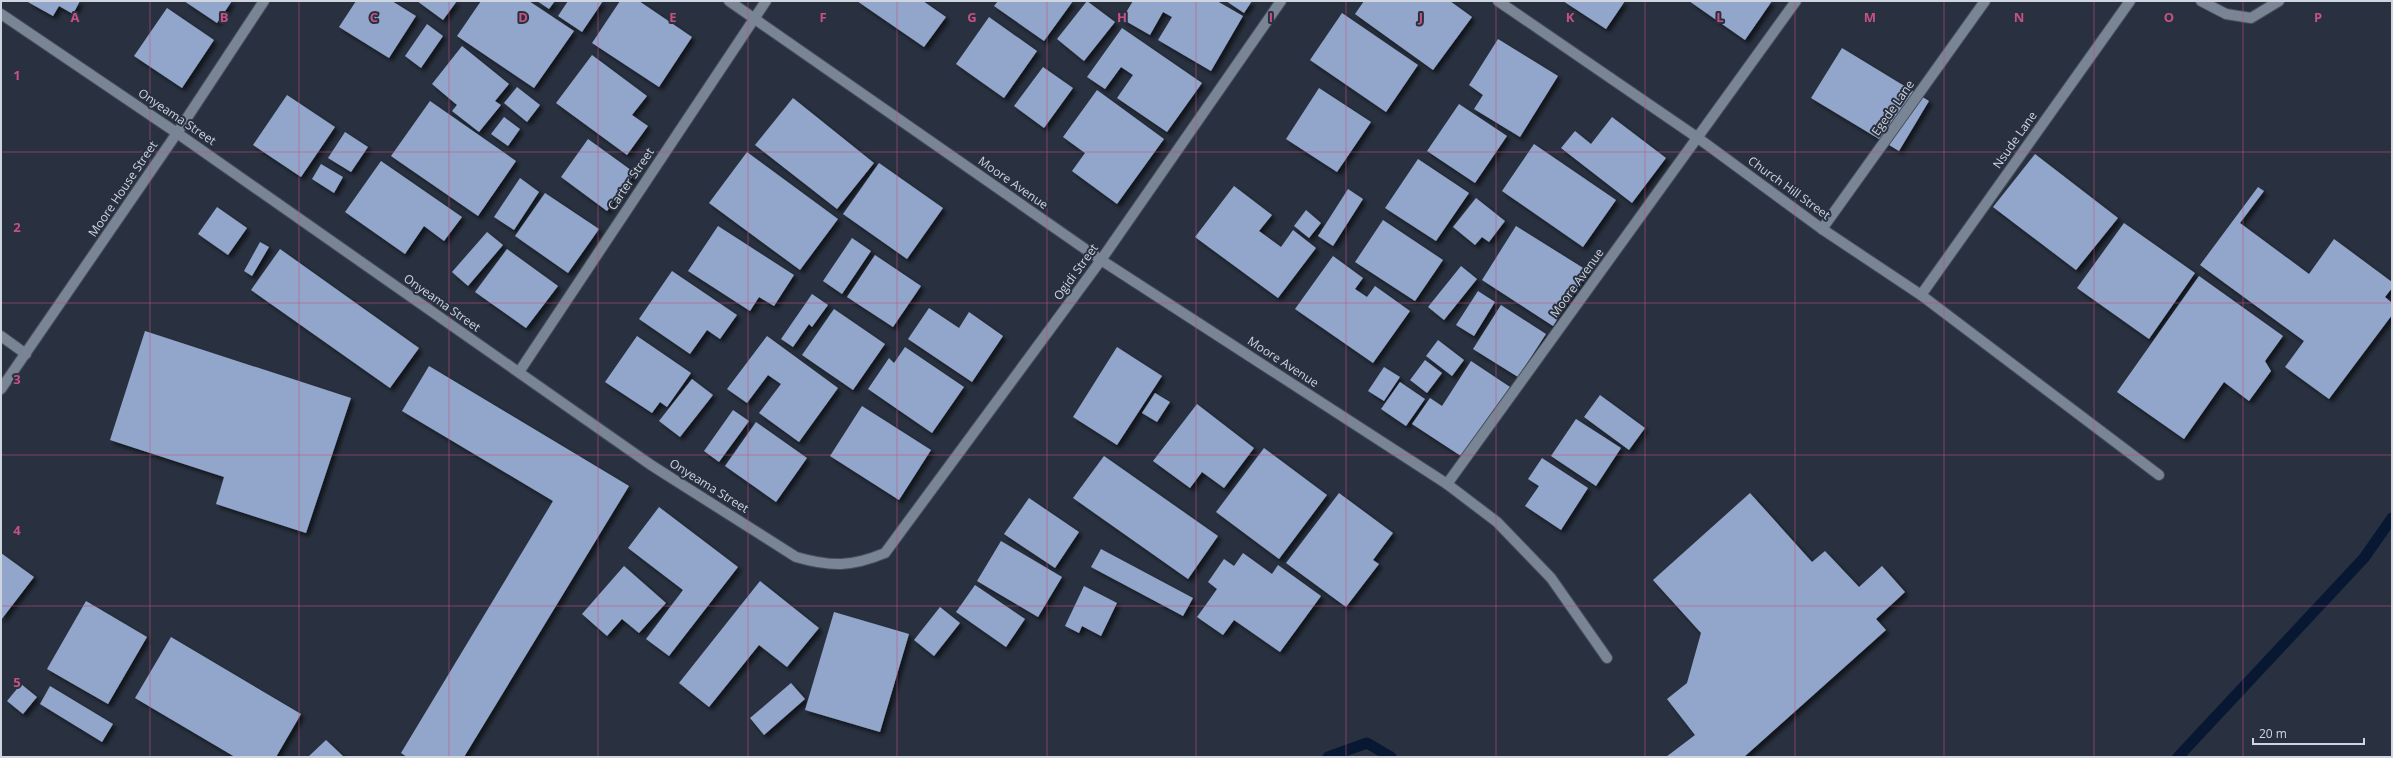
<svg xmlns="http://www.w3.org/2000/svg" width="2393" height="758" viewBox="0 0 2393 758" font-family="'Open Sans',sans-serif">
<defs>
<filter id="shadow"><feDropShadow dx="3.5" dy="3.5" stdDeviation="2" flood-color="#0009"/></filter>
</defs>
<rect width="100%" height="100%" fill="#293140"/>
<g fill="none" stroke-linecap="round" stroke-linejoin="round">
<g stroke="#081833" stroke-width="11">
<path d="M1328,757L1367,743L1391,757"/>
<path d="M2178,757L2364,558L2392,518"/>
</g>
</g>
<g fill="#91a6ca" filter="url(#shadow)">
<path d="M26,1H80L73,14L59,6L53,16Z"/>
<path d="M184,1H232L217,23Z"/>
<path d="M356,1H392L416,16L389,58L339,27Z"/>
<path d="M417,1H457L443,20Z"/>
<path d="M481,1H529L574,31L534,88L457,36Z"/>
<path d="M537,1H555L549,9Z"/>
<path d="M568,1H603L582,32L558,16Z"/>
<path d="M620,1H639L692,37L659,87L592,43Z"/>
<path d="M857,1H923L946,17L924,47Z"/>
<path d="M998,1H1073L1044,41L994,6Z"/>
<path d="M1087,1L1115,22L1084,61L1057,39Z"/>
<path d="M1133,1H1217L1243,16L1211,71L1158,40L1172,17L1163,12L1150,35L1122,19Z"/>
<path d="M1226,1H1252L1244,13Z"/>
<path d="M1364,1H1450L1472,17L1433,70L1355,14Z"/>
<path d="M1563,1H1625L1606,29Z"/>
<path d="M1689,1H1772L1745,40Z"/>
<path d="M167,8L214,40L182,88L134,56Z"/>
<path d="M1342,13L1418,65L1386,112L1310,60Z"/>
<path d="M989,17L1037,51L1004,98L956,64Z"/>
<path d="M427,24L443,36L421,68L405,56Z"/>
<path d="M1122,28L1202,83L1167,132L1117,98L1133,75L1121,67L1105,89L1087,77Z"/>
<path d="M1498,39L1558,76L1520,137L1474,109L1483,95L1469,85Z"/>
<path d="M462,46L509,84L495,101L501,105L479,132L452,111L457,105L432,84Z"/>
<path d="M1842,48L1929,101L1899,151L1811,98Z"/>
<path d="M592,55L647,96L632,115L648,126L627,155L556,103Z"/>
<path d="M1043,67L1073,88L1044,128L1014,106Z"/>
<path d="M517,87L540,105L527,122L504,103Z"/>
<path d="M1319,88L1371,122L1337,172L1286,139Z"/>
<path d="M1097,90L1164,139L1117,204L1072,171L1085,153L1063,137Z"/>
<path d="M287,95L335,127L301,177L253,145Z"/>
<path d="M793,98L874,163L837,209L755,145Z"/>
<path d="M430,101L516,161L478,216L391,156Z"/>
<path d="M1459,104L1507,136L1475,183L1427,151Z"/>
<path d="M504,117L520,129L508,146L491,134Z"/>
<path d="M1612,117L1666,158L1632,203L1561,148L1575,131L1591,144Z"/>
<path d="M345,132L368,147L351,172L328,158Z"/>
<path d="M588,139L635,173L607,211L561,177Z"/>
<path d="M1534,144L1616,200L1583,247L1502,191Z"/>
<path d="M747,152L838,219L800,270L709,203Z"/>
<path d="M2035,154L2118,218L2076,270L1993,207Z"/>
<path d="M1418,159L1469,193L1436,241L1385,208Z"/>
<path d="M381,161L462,217L444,241L424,226L405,254L345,212Z"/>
<path d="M879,163L943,208L907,259L843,214Z"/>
<path d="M321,164L343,177L334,193L312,179Z"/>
<path d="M520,178L539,192L514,230L494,217Z"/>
<path d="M1234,186L1272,215L1259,231L1281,247L1293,230L1316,248L1278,298L1195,237Z"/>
<path d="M2258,187L2264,191L2240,223L2309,274L2334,239L2392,282V288L2385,297L2392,303V315L2329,399L2285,367L2304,341L2200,265Z"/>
<path d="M1348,189L1363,199L1333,246L1318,236Z"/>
<path d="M545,193L599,229L568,273L515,236Z"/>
<path d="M1476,198L1505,221L1489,242L1482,237L1475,245L1453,227Z"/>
<path d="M217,207L247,228L228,255L198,234Z"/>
<path d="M1306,210L1321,223L1309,238L1294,226Z"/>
<path d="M1383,220L1443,260L1415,301L1355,262Z"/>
<path d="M2124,223L2195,273L2149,339L2077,288Z"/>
<path d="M718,226L794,275L774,306L759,297L750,311L688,271Z"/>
<path d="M1516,226L1588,271L1553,326L1482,280Z"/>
<path d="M487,232L503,245L468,286L452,272Z"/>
<path d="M852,238L871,251L842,294L823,281Z"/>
<path d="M260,242L269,247L252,276L244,271Z"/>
<path d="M280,249L419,348L390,388L251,290Z"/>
<path d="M507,249L558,286L526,328L475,292Z"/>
<path d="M875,255L921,286L893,327L847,297Z"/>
<path d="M1333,256L1363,278L1355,289L1367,297L1375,286L1410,311L1373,363L1295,309Z"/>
<path d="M1461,266L1477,279L1444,320L1428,307Z"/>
<path d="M672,271L737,315L720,339L707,330L690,354L639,319Z"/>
<path d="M2199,276L2283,336L2265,361L2271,371L2249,401L2224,382L2184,439L2117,392Z"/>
<path d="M1478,291L1495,302L1474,336L1456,325Z"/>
<path d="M812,294L828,305L812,327L809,324L793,347L781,339Z"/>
<path d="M1501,305L1546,334L1518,377L1473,349Z"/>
<path d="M929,308L959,328L969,312L1003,336L972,382L908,339Z"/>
<path d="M834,309L885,344L853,390L802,355Z"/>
<path d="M145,331L351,398L306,533L216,504L224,477L110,440Z"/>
<path d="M637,336L691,373L667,407L660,402L652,413L605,382Z"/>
<path d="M767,336L838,388L799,442L759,413L781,384L768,375L747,403L727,389Z"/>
<path d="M1438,340L1464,360L1452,376L1426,356Z"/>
<path d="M905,347L964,387L932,433L868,389L889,358L894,363Z"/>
<path d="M1117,347L1162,376L1117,445L1073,417Z"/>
<path d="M1425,360L1442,373L1427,393L1410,380Z"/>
<path d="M1471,361L1510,387L1464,458L1412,424L1430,398L1442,406Z"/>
<path d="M429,366L629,486L464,757H407L401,753L553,501L402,411Z"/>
<path d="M1384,367L1400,377L1384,401L1368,391Z"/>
<path d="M692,379L713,395L680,437L659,421Z"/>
<path d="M1400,382L1425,399L1406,426L1381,409Z"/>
<path d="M1155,393L1170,402L1157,422L1142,413Z"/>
<path d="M1600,395L1645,428L1629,450L1584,417Z"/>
<path d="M1197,404L1254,448L1224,488L1202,472L1190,488L1153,461Z"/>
<path d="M862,406L931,450L899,500L830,456Z"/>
<path d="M733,410L749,421L719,462L704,451Z"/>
<path d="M1576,419L1621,448L1596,486L1551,456Z"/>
<path d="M756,422L807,458L776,502L725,466Z"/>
<path d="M1264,448L1327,495L1279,559L1216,512Z"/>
<path d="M1104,456L1218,536L1188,579L1073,498Z"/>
<path d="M1542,458L1588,488L1561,530L1525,506L1539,486L1528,479Z"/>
<path d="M1339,493L1393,533L1373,560L1379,564L1346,607L1286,563Z"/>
<path d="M1750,493L1812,562L1825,551L1859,587L1882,566L1905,592L1876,619L1886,630L1744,757H1666L1695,735L1667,699L1687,683L1701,633L1653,580Z"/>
<path d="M1029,498L1079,532L1055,568L1004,534Z"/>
<path d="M659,507L738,567L669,656L646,639L683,590L628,548Z"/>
<path d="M1001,541L1062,577L1038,617L977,581Z"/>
<path d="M1101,549L1193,598L1183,616L1091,567Z"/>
<path d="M1,553L34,577L1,620Z"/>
<path d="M1243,553L1272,574L1278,565L1321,596L1280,652L1234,620L1223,635L1197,617L1217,589L1208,582L1224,559L1234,566Z"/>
<path d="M624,566L666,603L639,633L622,619L607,636L582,614Z"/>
<path d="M760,581L819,628L787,667L759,645L709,707L679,683Z"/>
<path d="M975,585L1025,619L1006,647L956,612Z"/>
<path d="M1084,586L1117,603L1101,636L1082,626L1079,633L1065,626Z"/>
<path d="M86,601L147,637L108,704L47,669Z"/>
<path d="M940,607L960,623L934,656L914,640Z"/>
<path d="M834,612L909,634L880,732L805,710Z"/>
<path d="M171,637L301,714L276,757H235L135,698Z"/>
<path d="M791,683L805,699L764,735L750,718Z"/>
<path d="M21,684L37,697L23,714L7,701Z"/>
<path d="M50,686L113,724L102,742L40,704Z"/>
<path d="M326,740L344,757H308Z"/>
</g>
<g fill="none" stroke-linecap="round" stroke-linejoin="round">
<defs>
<g id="minor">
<path d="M729,1L1101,260L1447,484L1796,1"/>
<path d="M1498,1L1698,138L1822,229L1921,295L2159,475"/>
<path d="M2201,1L2226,14L2251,18L2279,1"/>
<path d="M1,14L177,133L651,465L796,557C831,567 851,567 885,553L1101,260L1281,1"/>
<path d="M1822,229L1985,1"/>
<path d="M1921,295L2130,1"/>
<path d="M1,336L26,354"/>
<path d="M519,372L766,1"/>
<path d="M1,389L177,133L264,1"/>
<path d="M1447,484L1497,522L1551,578L1607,658"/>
</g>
</defs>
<use href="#minor" stroke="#464e5a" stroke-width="12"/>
<use href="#minor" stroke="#798495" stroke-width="10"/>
</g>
<path fill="none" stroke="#c65182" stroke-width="1" stroke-opacity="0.55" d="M150,1V757M299,1V757M449,1V757M598,1V757M748,1V757M897,1V757M1047,1V757M1196,1V757M1346,1V757M1496,1V757M1645,1V757M1795,1V757M1944,1V757M2094,1V757M2243,1V757M1,152H2392M1,303H2392M1,455H2392M1,606H2392"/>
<g text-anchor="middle" stroke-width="4" stroke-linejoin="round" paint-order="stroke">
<g font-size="12" fill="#cfd5de" stroke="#293140">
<text transform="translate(1893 108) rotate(-55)" y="4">Egede Lane</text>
<text transform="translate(177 117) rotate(34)" y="4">Onyeama Street</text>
<text transform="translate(2015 140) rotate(-55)" y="4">Nsude Lane</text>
<text transform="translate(631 179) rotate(-56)" y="4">Carter Street</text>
<text transform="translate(1013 183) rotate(35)" y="4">Moore Avenue</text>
<text transform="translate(1789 188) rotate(36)" y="4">Church Hill Street</text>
<text transform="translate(123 189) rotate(-56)" y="4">Moore House Street</text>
<text transform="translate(1076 272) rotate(-54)" y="4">Ogidi Street</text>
<text transform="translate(1577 283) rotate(-54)" y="4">Moore Avenue</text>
<text transform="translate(442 303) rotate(35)" y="4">Onyeama Street</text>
<text transform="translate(1283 362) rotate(33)" y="4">Moore Avenue</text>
<text transform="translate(709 486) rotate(32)" y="4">Onyeama Street</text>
</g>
</g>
<g font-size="13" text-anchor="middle" font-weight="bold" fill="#c65182" stroke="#293140" stroke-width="4" stroke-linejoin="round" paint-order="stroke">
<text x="75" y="22">A</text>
<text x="224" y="22">B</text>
<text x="374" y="22">C</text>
<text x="523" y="22">D</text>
<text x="673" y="22">E</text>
<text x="823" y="22">F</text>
<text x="972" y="22">G</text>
<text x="1122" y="22">H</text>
<text x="1271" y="22">I</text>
<text x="1421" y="22">J</text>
<text x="1570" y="22">K</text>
<text x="1720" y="22">L</text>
<text x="1870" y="22">M</text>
<text x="2019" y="22">N</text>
<text x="2169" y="22">O</text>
<text x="2318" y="22">P</text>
<text x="17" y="80">1</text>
<text x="17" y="232">2</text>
<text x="17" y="384">3</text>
<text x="17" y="535">4</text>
<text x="17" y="687">5</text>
</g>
<rect width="2393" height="758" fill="none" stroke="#cfd5de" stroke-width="4"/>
<path d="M2253 738v6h111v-6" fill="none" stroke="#cfd5de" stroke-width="2"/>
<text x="2259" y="738" font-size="12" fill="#cfd5de" stroke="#293140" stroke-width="3" paint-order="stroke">20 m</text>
</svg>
